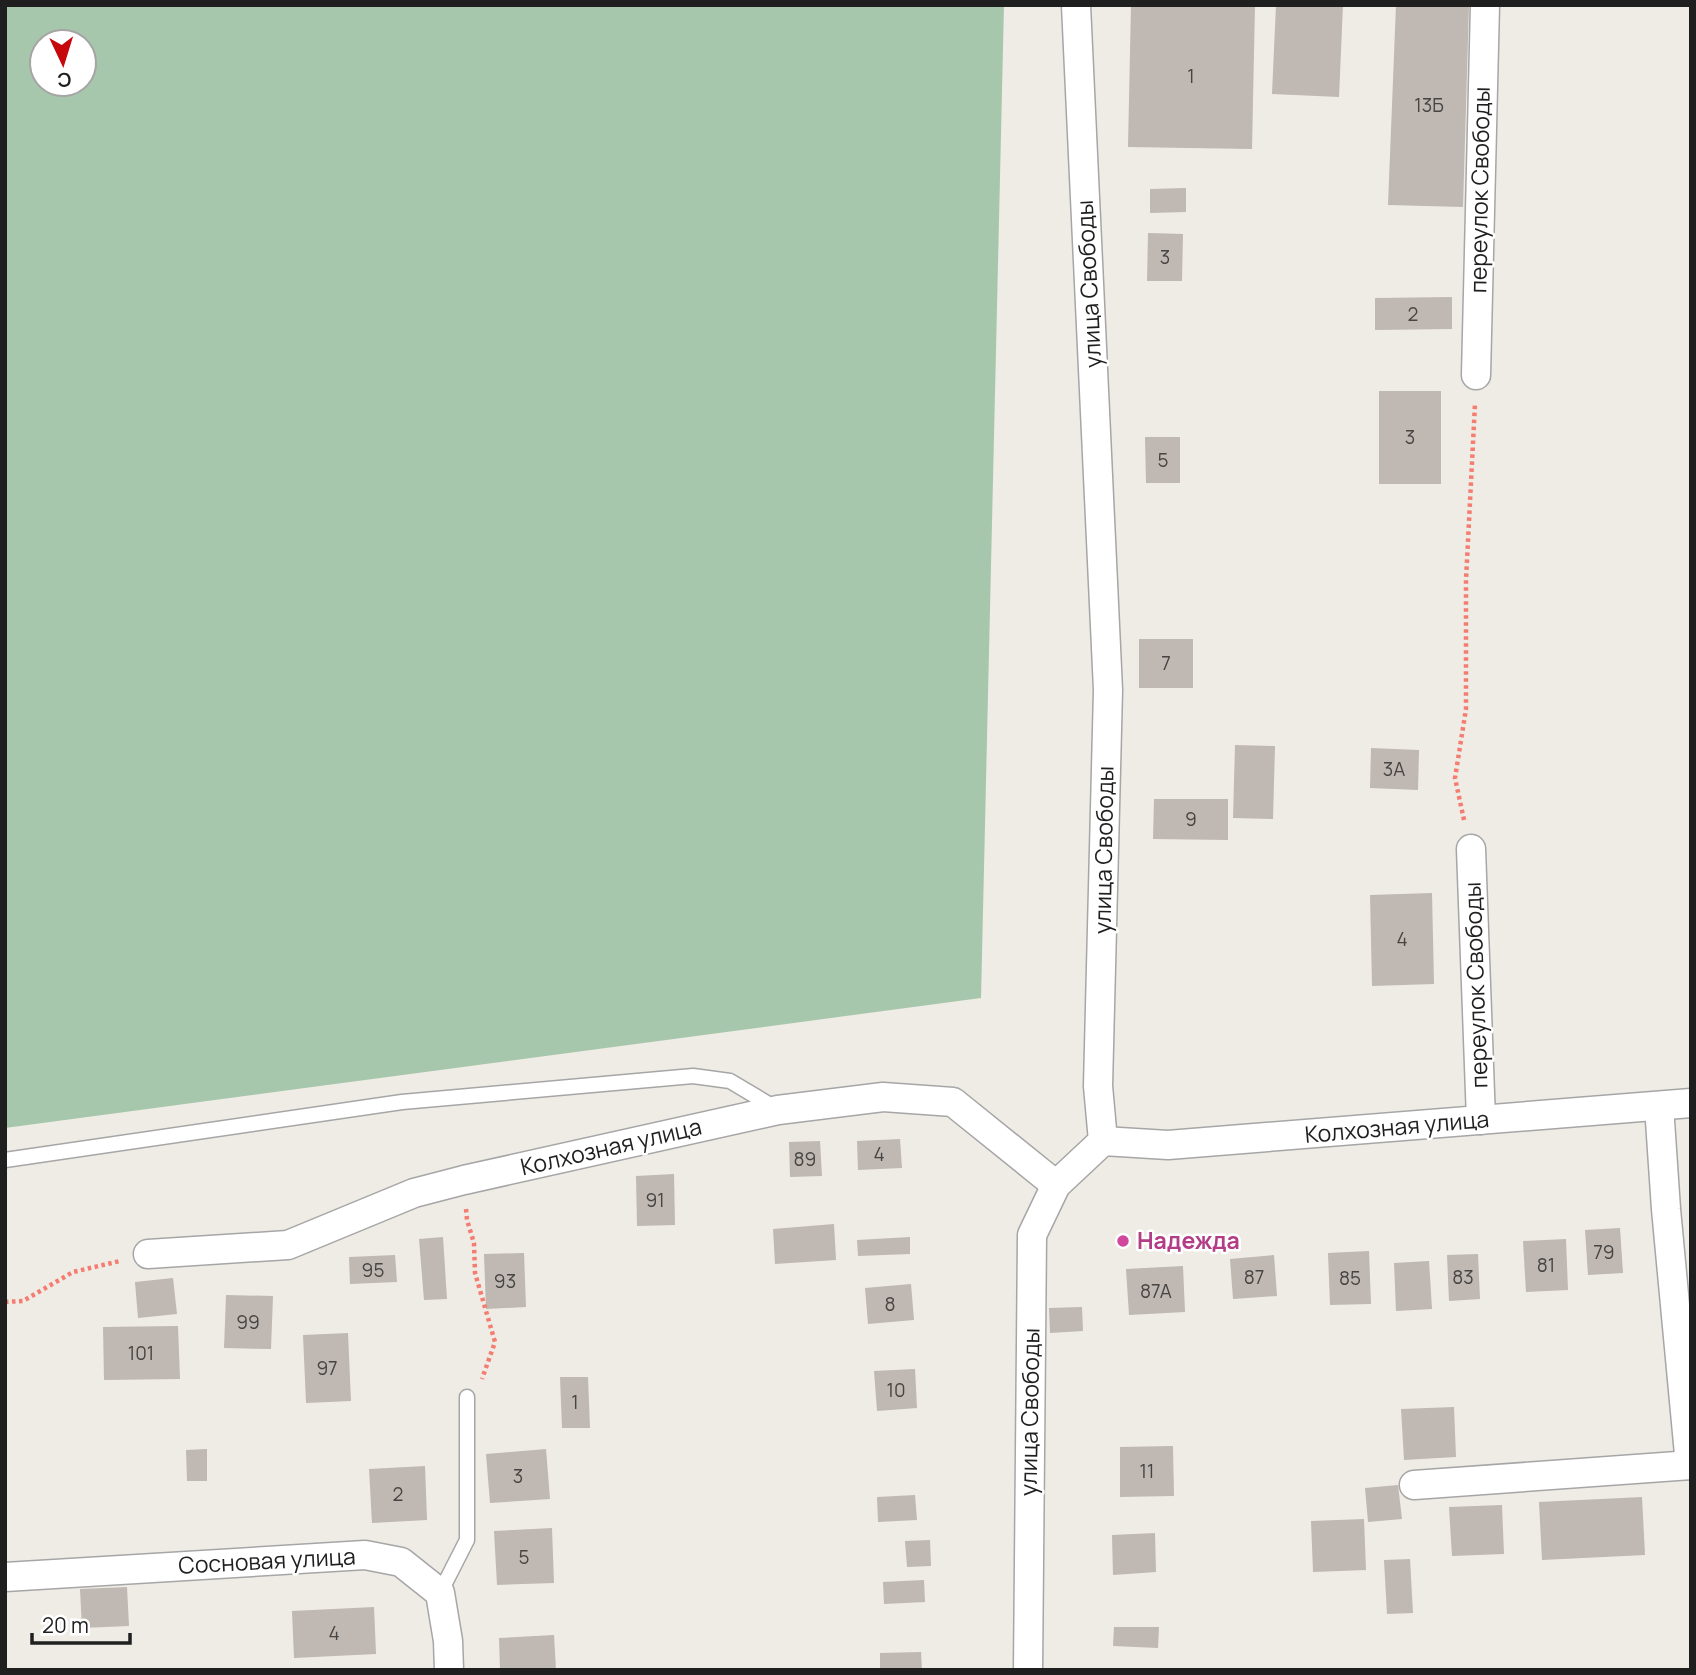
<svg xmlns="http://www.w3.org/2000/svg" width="1696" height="1675" viewBox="0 0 1696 1675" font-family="Manrope,sans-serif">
<rect width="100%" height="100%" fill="#efece5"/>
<path fill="#a7c7ac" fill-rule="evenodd" d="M5,5H1004L981,998L5,1128ZM42,42H84V84H42Z"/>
<g fill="#c0b8b2">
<path d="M1131,5H1255L1252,149L1128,147Z"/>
<path d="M1276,5H1343L1339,97L1272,94Z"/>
<path d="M1396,5H1469L1463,207L1388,205Z"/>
<path d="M1186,188V212L1150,213V189Z"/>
<path d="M1148,233L1183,234L1182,281H1147Z"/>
<path d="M1452,297V329L1375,330V298Z"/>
<rect x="1379" y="391" width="62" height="93"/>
<path d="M1145,437H1180V483H1146Z"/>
<rect x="1139" y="639" width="54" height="49"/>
<path d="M1235,745L1275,746L1273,819L1233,818Z"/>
<path d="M1371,748L1419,750L1418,790L1370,788Z"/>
<path d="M1154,799H1228V840L1153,839Z"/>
<path d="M1432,893L1434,984L1372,986L1370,895Z"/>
<path d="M900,1139L902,1168L858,1170L857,1141Z"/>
<path d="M820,1141L822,1176L790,1177L789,1142Z"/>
<path d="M674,1174L675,1225L637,1226L636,1176Z"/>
<path d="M834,1224L836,1260L775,1264L773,1229Z"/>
<path d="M1620,1228L1623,1273L1588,1275L1585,1230Z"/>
<path d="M443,1237L447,1299L424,1300L419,1239Z"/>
<path d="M910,1237V1254L858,1256L857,1240Z"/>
<path d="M1566,1239L1568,1290L1526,1292L1523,1241Z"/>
<path d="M1369,1251L1371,1304L1330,1305L1328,1253Z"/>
<path d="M524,1253L526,1307L486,1309L484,1254Z"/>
<path d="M1478,1254L1480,1299L1449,1301L1447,1255Z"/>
<path d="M395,1255L397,1282L350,1284L349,1257Z"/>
<path d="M1274,1255L1277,1296L1233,1299L1230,1259Z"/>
<path d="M1429,1261L1432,1309L1396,1311L1394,1263Z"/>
<path d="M1183,1266L1185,1312L1129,1315L1126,1269Z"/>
<path d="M173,1278L177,1314L138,1318L135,1282Z"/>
<path d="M911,1284L914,1320L868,1324L865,1288Z"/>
<path d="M226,1295L273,1296L271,1349L224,1348Z"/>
<path d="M1082,1307L1083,1331L1050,1333L1049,1308Z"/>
<path d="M178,1326L180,1379L104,1380L103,1327Z"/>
<path d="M348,1333L351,1401L306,1403L303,1335Z"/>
<path d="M915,1369L917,1408L877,1411L874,1371Z"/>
<path d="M560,1377H588L590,1428H562Z"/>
<path d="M1454,1407L1456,1457L1404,1460L1401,1409Z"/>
<path d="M1173,1446L1174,1496L1120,1497V1447Z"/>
<path d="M207,1449V1481H187L186,1450Z"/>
<path d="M546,1449L550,1499L490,1503L486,1454Z"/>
<path d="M425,1466L427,1520L372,1523L369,1469Z"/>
<path d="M1398,1485L1402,1519L1368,1522L1365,1488Z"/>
<path d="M915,1495L917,1520L878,1522L877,1497Z"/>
<path d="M1642,1497L1645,1555L1542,1560L1539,1502Z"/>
<path d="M1502,1505L1504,1554L1452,1556L1449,1507Z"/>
<path d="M1364,1519L1366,1570L1313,1572L1311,1521Z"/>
<path d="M552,1528L554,1583L497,1585L494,1531Z"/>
<path d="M1155,1533L1156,1572L1113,1575L1112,1535Z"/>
<path d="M930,1540L931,1566L907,1567L905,1541Z"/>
<path d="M1410,1559L1413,1613L1387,1614L1384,1560Z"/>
<path d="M924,1580L925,1602L884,1604L883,1582Z"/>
<path d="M127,1587L129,1626L82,1628L80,1589Z"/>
<path d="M374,1607L376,1654L294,1658L292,1611Z"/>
<path d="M1114,1627H1159L1158,1648L1113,1646Z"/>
<path d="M554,1635L556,1670H500L499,1638Z"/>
<path d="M921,1652L922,1670H880V1653Z"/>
</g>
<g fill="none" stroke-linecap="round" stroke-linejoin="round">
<defs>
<g id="lane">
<path d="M5,1160L402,1102L693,1076L730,1081L777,1109"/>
<path d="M440,1593L467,1540V1397"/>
</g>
<g id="street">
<path d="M1476,375L1485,5"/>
<path d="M1471,849L1481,1120"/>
<path d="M1659,1106L1666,1209L1690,1465"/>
<path d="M1103,1141L1168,1145L1691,1103"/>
<path d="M148,1254L288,1245L414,1193L464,1180L778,1110L883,1097L953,1102L1056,1185"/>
<path d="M1414,1485L1691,1465"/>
<path d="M5,1577L365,1555L401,1562L440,1593L448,1641L449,1670"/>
<path d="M1028,1670L1032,1235L1056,1185L1103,1141L1098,1086L1108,690L1076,5"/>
</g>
</defs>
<use href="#lane" stroke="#a6a6a6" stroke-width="17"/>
<use href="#street" stroke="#a6a6a6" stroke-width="31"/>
<g stroke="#f47c71" stroke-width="4.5" stroke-dasharray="3.5 3.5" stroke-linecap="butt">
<path d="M1464,820L1455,778L1466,709V580L1475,404"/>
<path d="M466,1209L467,1220L474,1243L475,1273L495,1342L482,1379"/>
<path d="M5,1302L23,1301L73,1272L120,1261"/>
</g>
<use href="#lane" stroke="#fff" stroke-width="14"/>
<use href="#street" stroke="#fff" stroke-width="28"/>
</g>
<circle fill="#d1479c" stroke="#fff" stroke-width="2.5" cx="1123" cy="1241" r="7"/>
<g text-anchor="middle" stroke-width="5" stroke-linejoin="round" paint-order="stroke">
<g font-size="19" fill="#474544">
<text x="1191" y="83">1</text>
<text x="1429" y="112">13Б</text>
<text x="1165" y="264">3</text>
<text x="1413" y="321">2</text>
<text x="1410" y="444">3</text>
<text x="1163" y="467">5</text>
<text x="1166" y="670">7</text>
<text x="1394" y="776">3А</text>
<text x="1191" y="826">9</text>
<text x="1402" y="946">4</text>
<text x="879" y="1161">4</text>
<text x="805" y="1166">89</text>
<text x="655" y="1207">91</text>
<text x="1604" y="1259">79</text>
<text x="1546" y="1272">81</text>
<text x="373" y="1277">95</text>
<text x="1254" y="1284">87</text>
<text x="1463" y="1284">83</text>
<text x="1350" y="1285">85</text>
<text x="505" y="1288">93</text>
<text x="1156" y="1298">87А</text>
<text x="890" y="1311">8</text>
<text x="248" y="1329">99</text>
<text x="141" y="1360">101</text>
<text x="327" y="1375">97</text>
<text x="896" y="1397">10</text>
<text x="575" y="1409">1</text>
<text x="1147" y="1478">11</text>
<text x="518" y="1483">3</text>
<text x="398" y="1501">2</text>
<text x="524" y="1564">5</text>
<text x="334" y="1640">4</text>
</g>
<g font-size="23" fill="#1f1f1f" stroke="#fff">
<text transform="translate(1480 190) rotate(-89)" y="8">переулок Свободы</text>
<text transform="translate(1089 284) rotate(-93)" y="8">улица Свободы</text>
<text transform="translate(1104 850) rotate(-89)" y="8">улица Свободы</text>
<text transform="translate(1476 985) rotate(-92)" y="8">переулок Свободы</text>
<text transform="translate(1397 1127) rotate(-5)" y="8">Колхозная улица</text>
<text transform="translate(611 1147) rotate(-13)" y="8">Колхозная улица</text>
<text transform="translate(1030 1412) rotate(-89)" y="8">улица Свободы</text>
<text transform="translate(267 1561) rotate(-3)" y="8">Сосновая улица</text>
</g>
<g font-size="23" font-weight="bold" fill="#b23c85" stroke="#fff" text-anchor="start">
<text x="1137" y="1249">Надежда</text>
</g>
</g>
<rect width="1696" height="1675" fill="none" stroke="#1f1f1f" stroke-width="14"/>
<g transform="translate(63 63) rotate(176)"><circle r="33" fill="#ffffff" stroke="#a5a5a5" stroke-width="2"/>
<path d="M0-5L12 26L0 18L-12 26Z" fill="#c6080c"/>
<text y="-10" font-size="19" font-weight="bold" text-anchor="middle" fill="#1f1f1f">С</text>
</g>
<path d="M32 1633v10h98v-10" fill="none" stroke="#1f1f1f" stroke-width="3.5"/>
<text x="42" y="1633" font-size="21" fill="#1f1f1f" stroke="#ffffff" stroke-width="5" paint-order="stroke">20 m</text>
</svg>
